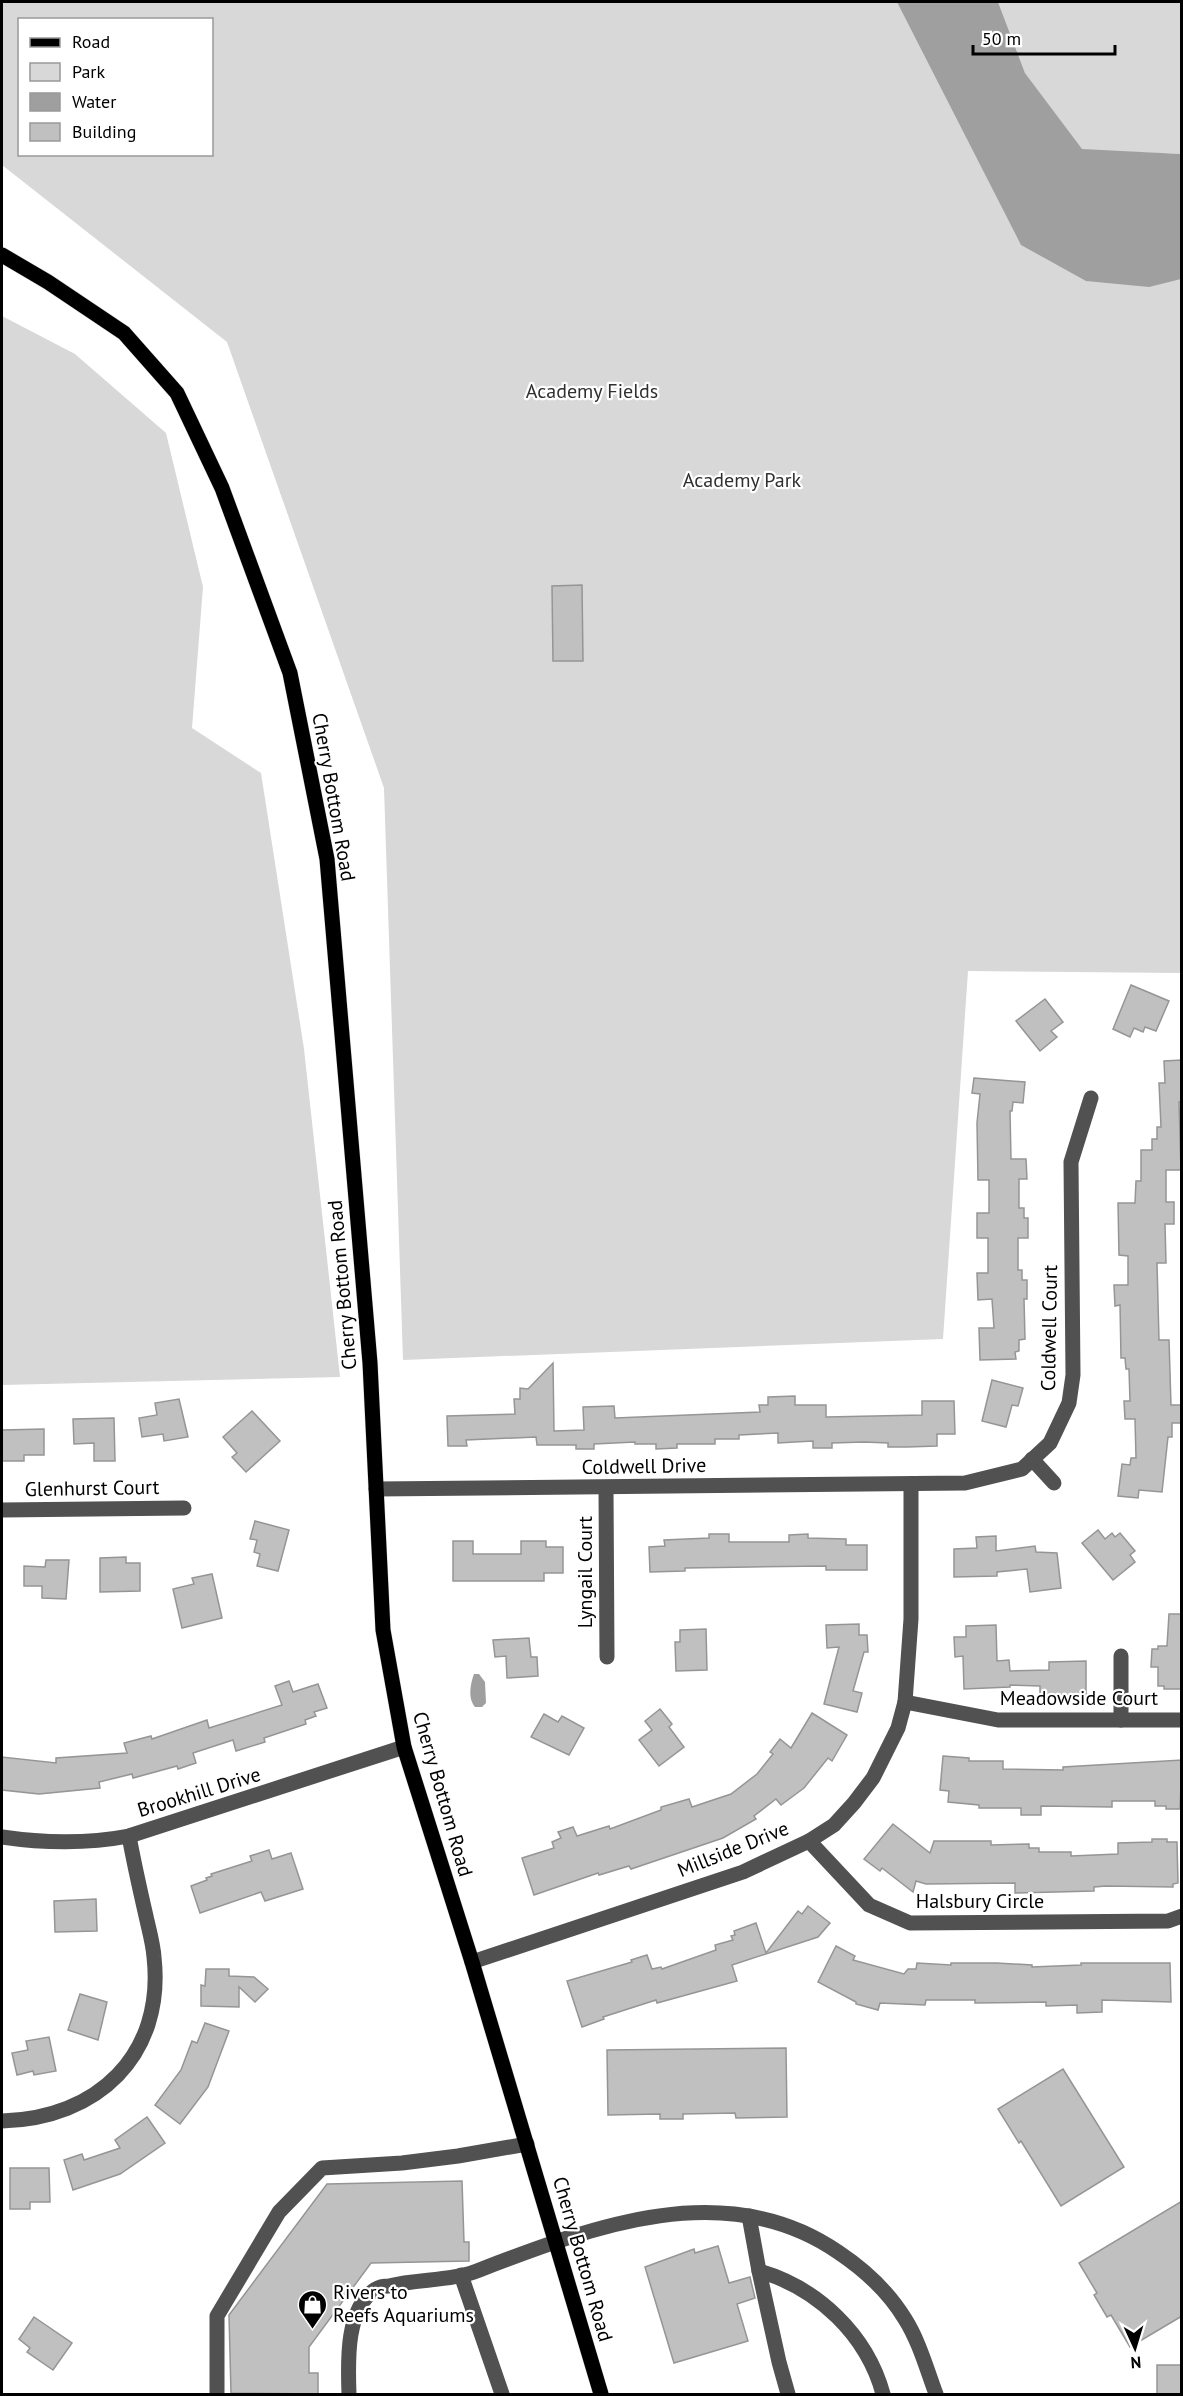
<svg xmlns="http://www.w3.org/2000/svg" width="1183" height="2396" viewBox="0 0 1183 2396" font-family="'PT Sans',sans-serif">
<rect width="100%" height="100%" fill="#fff"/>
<g fill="#d8d8d8" fill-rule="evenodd">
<path d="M2,2H953L1036,152L1181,208V973L968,971L943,1339L403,1360L384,788L227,342L2,165ZM20,20H212V154H20Z"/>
<path d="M998,2H1181V154L1082,150L1025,73Z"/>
<path d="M2,316L75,354L166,433L203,587L192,728L261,773L304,1049L340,1377L2,1385Z"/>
</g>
<g fill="#9f9f9f">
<path d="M897,2H998L1025,73L1082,149L1181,154V279L1149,287L1086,281L1021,245Z"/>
<path d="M474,1674H479L485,1682L486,1703L482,1707H475C467,1698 471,1682 474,1674Z"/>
</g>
<g fill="#c0c0c0" stroke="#959595" stroke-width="1.5">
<path d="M582,585L583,661H553L552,586Z"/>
<path d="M1131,985L1169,1001L1156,1031L1145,1027L1143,1032L1134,1028L1130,1037L1113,1029Z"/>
<path d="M1045,999L1063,1022L1051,1031L1057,1037L1040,1051L1016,1021Z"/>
<path d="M1182,1060V1102H1179L1181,1170H1166V1202H1174V1224H1165L1166,1263H1157L1159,1340H1169L1171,1405H1182V1423H1172V1437H1168L1162,1492L1139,1490L1138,1498L1118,1496L1122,1464L1130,1465L1131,1458H1136L1135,1419H1125L1124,1401H1130L1129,1369H1126L1125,1358H1121L1120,1305L1115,1306L1114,1285H1128V1256L1119,1255L1118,1203H1135L1136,1181H1141V1150H1152V1139H1157V1127H1161L1159,1083H1165L1164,1061Z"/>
<path d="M974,1078L1025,1082L1023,1103L1013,1102L1012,1111H1010L1011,1159H1026L1027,1179H1019V1208H1024V1218H1028V1238H1018V1270H1022V1280H1027V1299H1024L1025,1339L1019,1340V1351L1015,1352L1016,1359L980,1360L979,1328H994L992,1299L978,1300L977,1273H988V1238H977V1213H989V1180H978L977,1123L980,1094L972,1093Z"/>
<path d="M553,1363L554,1431L584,1430L583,1407L614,1406L615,1418L760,1412L759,1405H768V1397L795,1396V1405H826V1417L922,1415V1401H954L955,1434H937V1446L907,1447H888V1443L864,1442L832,1443V1448H813V1441L778,1443V1433L739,1435V1439H715V1444H677V1448L656,1449V1444H635V1442L594,1444V1449H576V1445H537L536,1437L466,1440L467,1446H448L447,1416L515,1414L514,1399H520V1388L528,1389Z"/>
<path d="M992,1380L1023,1388L1018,1406L1012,1405L1006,1427L982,1421Z"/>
<path d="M179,1399L188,1437L164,1441L163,1434L142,1437L139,1418L157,1415L155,1403Z"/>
<path d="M252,1411L280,1441L246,1472L232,1457L237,1453L223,1437Z"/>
<path d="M114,1418L115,1461H94V1443L74,1444L73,1419Z"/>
<path d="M44,1429V1455H24V1461H2V1430Z"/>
<path d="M255,1521L289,1530L278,1571L257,1566L260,1554L254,1552L257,1540L250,1539Z"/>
<path d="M1098,1530L1105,1539L1112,1533L1115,1537L1120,1533L1135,1551L1130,1555L1135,1562L1113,1580L1082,1543Z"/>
<path d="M709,1534H729V1542H789V1535L808,1534V1538L846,1539V1545H867V1570H826V1566L751,1567L685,1568V1571L650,1572L649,1547L665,1546L664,1540L709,1538Z"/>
<path d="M996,1536V1551L1035,1546L1036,1552L1057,1553L1061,1588L1030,1592L1027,1569L997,1572V1576L954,1577V1549L977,1548L976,1537Z"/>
<path d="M453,1541H473V1554H521V1541H546V1547H563V1573H544V1581H453Z"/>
<path d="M126,1557V1563H140V1591L100,1592V1558Z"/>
<path d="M46,1560H69L66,1599L42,1598V1586H24V1566L45,1567Z"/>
<path d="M212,1574L222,1618L182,1628L173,1589L194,1584L192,1578Z"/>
<path d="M1169,1614H1182V1689H1164V1686H1158V1667H1151L1152,1649H1158V1646H1167Z"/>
<path d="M859,1624V1635H867L868,1652H864L853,1691L862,1693L857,1712L824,1704L839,1647L827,1648L826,1625Z"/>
<path d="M996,1625L997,1661L1009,1660L1010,1671L1049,1670V1662L1086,1661V1695L1040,1696V1686L1010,1685V1687L964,1689L963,1656L955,1657L954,1637H966V1626Z"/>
<path d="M706,1629L707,1670L676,1671L675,1642H680V1630Z"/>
<path d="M529,1638L531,1657H537L538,1676L507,1678L506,1656L495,1657L493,1640Z"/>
<path d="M289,1681L293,1692L318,1684L327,1708L314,1712L316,1716L305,1720L306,1724L264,1738L265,1742L236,1751L233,1740L193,1753L196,1763L178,1769L177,1766L133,1778L132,1774L99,1782L100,1788L39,1794L2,1790V1757L56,1763V1758L127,1753L124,1743L151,1736L152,1739L207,1720L209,1728L282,1705L275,1686Z"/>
<path d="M660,1709L672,1724L669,1727L684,1747L659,1766L639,1740L652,1730L645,1721Z"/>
<path d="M812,1713L847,1735L832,1761L828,1758L804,1788L781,1805L776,1799L754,1816L756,1819L723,1838L631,1869L629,1866L599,1875L598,1873L534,1895L522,1858L554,1848L552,1842L561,1838L558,1832L573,1827L577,1836L609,1826L610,1829L661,1810V1807L689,1799L692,1807L731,1794L757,1774L773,1754L770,1752L780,1739L791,1748Z"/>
<path d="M544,1714L558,1722L562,1716L584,1728L569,1755L531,1737Z"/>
<path d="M943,1756L969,1758V1761H1003V1769L1063,1770V1767L1182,1760L1180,1809H1166V1806H1155V1801H1112V1807L1041,1806V1815H1021V1808H979V1805L948,1802L949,1791L940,1790Z"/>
<path d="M893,1824L930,1853L934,1841H991V1845L1029,1844V1848H1039V1852H1071V1856L1118,1854V1843L1152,1842V1839H1167V1842H1177L1178,1883L1173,1884V1887L1106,1886L1094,1887V1891L1015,1893V1883L926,1884L916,1881L913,1892L882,1868L880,1871L864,1859Z"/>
<path d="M269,1850L272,1859L291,1853L303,1889L265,1901L261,1892L200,1913L191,1886L207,1880L206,1878L212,1876L211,1874L252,1861L250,1856Z"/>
<path d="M96,1899L97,1931L55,1932L54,1901Z"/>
<path d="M808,1906L830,1923L818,1937L732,1965L737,1981L657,2003L656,2000L603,2017L604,2019L582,2027L567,1981L632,1962L631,1960L647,1955L652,1969L661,1967L662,1969L716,1950L715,1945L733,1940L731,1936L735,1935L734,1931L756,1923L766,1953L798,1911L802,1914Z"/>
<path d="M836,1946L855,1956L853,1960L904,1974L908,1969H916L917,1963L951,1965V1963H996L1032,1965V1967L1081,1965V1963H1170L1171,2002L1102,2000V2012L1077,2013V2005L1046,2006V2002L975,2003V2000H926L925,2005L880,2003L878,2010L856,2004V2002L818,1982Z"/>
<path d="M206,1969H229V1976L254,1977L268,1989L255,2002L239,1987V2007L201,2006V1985L205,1986Z"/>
<path d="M80,1994L107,2002L98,2040L68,2030Z"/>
<path d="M205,2023L229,2031L208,2087L180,2124L155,2105L181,2070L192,2041L197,2043Z"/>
<path d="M49,2037L56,2071L34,2075L33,2071L17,2075L12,2053L28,2050L26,2041Z"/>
<path d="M786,2048L787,2117L736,2118L735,2113L683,2114V2119H660V2114L608,2115L607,2050Z"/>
<path d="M1063,2069L1124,2167L1061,2206L1021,2141L1019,2143L998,2109Z"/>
<path d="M147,2117L165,2143L120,2174L73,2190L64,2160L82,2154L84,2160L120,2148L115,2140Z"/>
<path d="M10,2168H49L50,2202H30V2209H10Z"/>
<path d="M462,2181L464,2242H469V2261L371,2263L309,2347V2373H318V2394L231,2393L229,2315L327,2184Z"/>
<path d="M1182,2201V2316L1130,2347L1111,2315L1107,2317L1094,2295L1097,2293L1079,2263Z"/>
<path d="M718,2246L729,2283L750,2277L755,2298L737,2304L748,2341L674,2363L645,2267L694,2249L695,2253Z"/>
<path d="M34,2317L72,2343L53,2370L27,2352L30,2348L19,2339Z"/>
<rect x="1157" y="2365" width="25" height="29"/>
</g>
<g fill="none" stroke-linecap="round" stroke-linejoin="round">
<defs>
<path id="major" d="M2,255L48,282L124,333L177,393L222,488L290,673L327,859L370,1363L383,1630L404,1747L472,1962L601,2394"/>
</defs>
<use href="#major" stroke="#dbdbdb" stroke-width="16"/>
<g stroke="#515151" stroke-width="15">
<path d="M1032,1459L1054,1483"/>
<path d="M606,1488L607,1657"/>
<path d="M376,1489L965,1483L1022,1469L1050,1443L1069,1403L1073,1375L1071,1162L1091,1098"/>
<path d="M2,1510L184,1508"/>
<path d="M905,1702L998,1720H1182"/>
<path d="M1121,1720V1656"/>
<path d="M2,1837C43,1843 87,1844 129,1836L404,1747"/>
<path d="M809,1841L869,1905L910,1923L1168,1921L1182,1916"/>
<path d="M472,1962L743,1872L809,1841L834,1825L854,1803L873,1778L898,1728L905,1702L911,1619V1484"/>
<path d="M2,2121C97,2119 165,2055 154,1957C153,1943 149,1930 146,1916C140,1890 134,1863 129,1836"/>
<path d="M749,2216L759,2271C818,2288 867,2335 883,2394"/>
<path d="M759,2271L779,2362L788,2394"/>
<path d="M461,2275L502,2394"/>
<path d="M217,2394V2316L279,2212L322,2168L402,2163L458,2156L527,2144"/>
<path d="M349,2394C348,2364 345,2308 376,2289C379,2287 385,2286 389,2286C416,2279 450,2281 474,2272C589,2228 725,2174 838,2252C865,2270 888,2291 905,2319C919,2341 927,2370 936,2394"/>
</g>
<use href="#major" stroke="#000" stroke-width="15"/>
</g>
<defs>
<symbol id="shop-pin" viewBox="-11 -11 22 30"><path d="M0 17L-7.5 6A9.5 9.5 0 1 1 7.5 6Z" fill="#000" stroke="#fff"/><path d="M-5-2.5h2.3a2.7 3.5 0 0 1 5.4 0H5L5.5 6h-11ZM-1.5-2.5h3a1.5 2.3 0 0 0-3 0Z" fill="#fff"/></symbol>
</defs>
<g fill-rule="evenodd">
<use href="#shop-pin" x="296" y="2288" width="33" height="45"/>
</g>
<g text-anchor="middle" stroke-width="4.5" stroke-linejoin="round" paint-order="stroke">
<g font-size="20" fill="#2f2f2f" stroke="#fff">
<text x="592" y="398">Academy Fields</text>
<text x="742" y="487">Academy Park</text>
</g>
<g font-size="20" fill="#000" stroke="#fff">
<text transform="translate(334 797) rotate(80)" y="7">Cherry Bottom Road</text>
<text transform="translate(342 1285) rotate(-95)" y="7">Cherry Bottom Road</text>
<text transform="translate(1049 1328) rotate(-89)" y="7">Coldwell Court</text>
<text transform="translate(644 1466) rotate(-1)" y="7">Coldwell Drive</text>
<text transform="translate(92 1488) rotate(-1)" y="7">Glenhurst Court</text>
<text transform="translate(585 1572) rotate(-90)" y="7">Lyngail Court</text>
<text x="1079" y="1705">Meadowside Court</text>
<text transform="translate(199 1792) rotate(-17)" y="7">Brookhill Drive</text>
<text transform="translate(443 1794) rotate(74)" y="7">Cherry Bottom Road</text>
<text transform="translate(733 1849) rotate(-22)" y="7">Millside Drive</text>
<text x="980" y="1908">Halsbury Circle</text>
<text transform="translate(583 2259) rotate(74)" y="7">Cherry Bottom Road</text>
</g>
<g font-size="20" fill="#000" stroke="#fff" text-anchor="start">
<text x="333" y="2299">Rivers to<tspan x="333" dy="23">Reefs Aquariums</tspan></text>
</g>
</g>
<rect width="1183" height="2396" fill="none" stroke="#000000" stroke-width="6"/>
<rect x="18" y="18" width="195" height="138" fill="#ffffff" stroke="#999999" stroke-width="1.5"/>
<rect x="30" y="38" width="30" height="9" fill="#000000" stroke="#999999" stroke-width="1.5"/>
<text x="72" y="48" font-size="18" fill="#000000">Road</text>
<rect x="30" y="63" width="30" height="18" fill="#d8d8d8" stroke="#999999" stroke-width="1.5"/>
<text x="72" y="78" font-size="18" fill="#000000">Park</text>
<rect x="30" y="93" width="30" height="18" fill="#9f9f9f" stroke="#999999" stroke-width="1.5"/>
<text x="72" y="108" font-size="18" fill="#000000">Water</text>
<rect x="30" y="123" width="30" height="18" fill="#c0c0c0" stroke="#999999" stroke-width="1.5"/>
<text x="72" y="138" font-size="18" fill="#000000">Building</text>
<g transform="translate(1135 2348) rotate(176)" stroke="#ffffff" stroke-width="4.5" paint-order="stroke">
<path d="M0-4.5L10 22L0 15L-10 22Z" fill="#000000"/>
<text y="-9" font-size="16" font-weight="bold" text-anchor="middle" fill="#000000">N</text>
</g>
<path d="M973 45v9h142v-9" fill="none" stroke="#000000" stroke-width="3"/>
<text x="982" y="45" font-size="18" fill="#000000" stroke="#ffffff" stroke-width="4.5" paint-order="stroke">50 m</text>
</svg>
